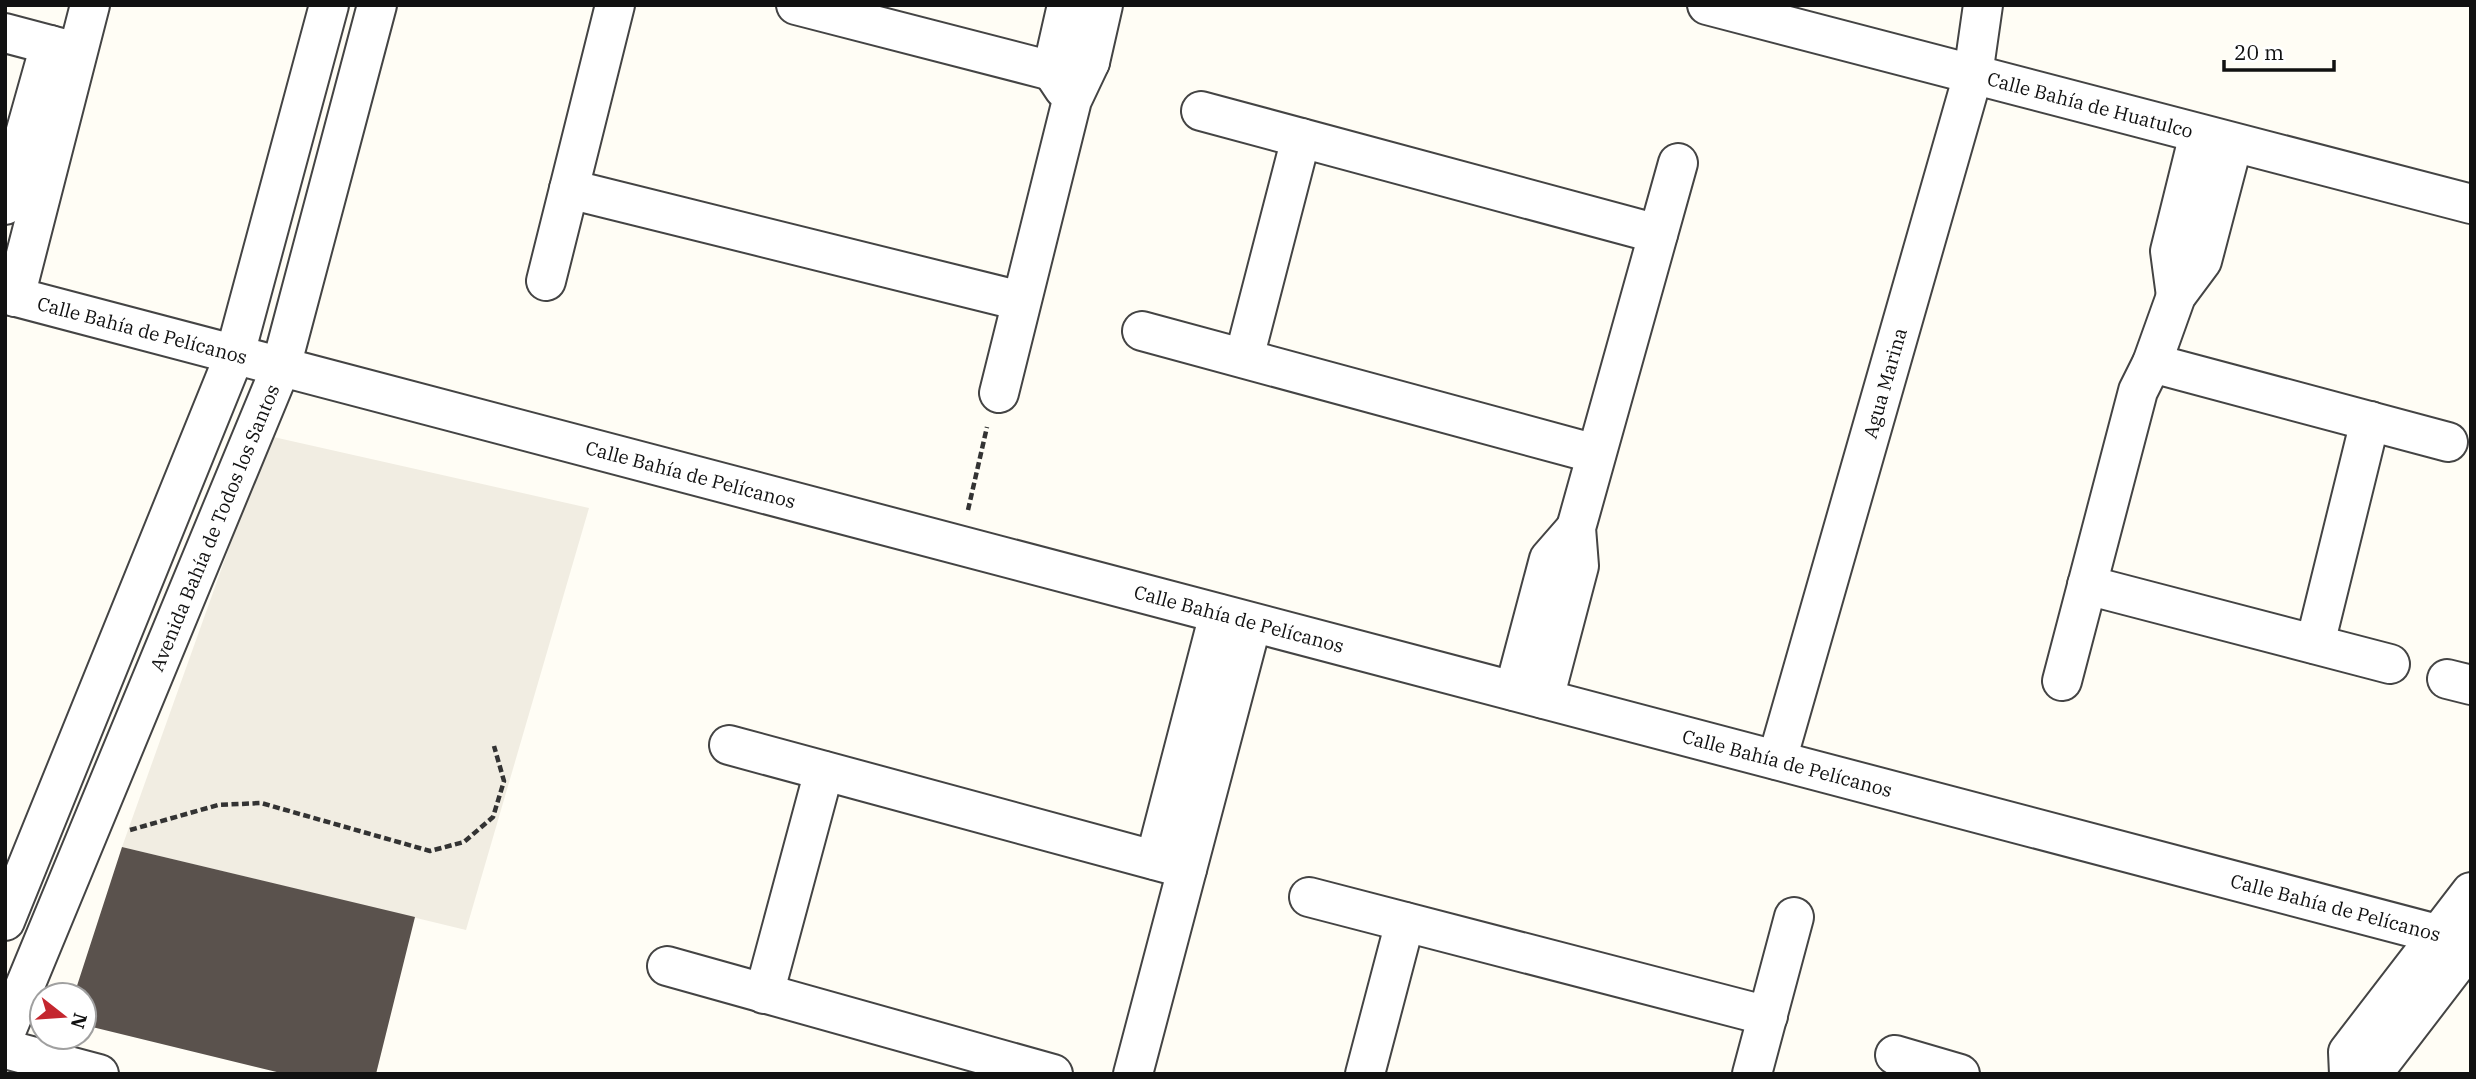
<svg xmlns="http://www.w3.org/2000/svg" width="2476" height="1079" viewBox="0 0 2476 1079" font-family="'IBM Plex Serif',serif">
<rect width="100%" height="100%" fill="#fffdf5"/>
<path fill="#f1ede2" d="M269,436L589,508L466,930L122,847Z"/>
<path fill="#5a524d" d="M122,847L415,917L376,1074H285L84,1025V995H74Z"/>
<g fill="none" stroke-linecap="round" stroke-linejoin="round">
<defs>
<g id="minor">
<path d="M796,5L1052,71L1090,62"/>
<path d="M5,33L73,51"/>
<path d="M1064,89L1052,71L1067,5"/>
<path d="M1201,111L1658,234"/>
<path d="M569,189L1021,301"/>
<path d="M5,205L50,45"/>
<path d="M546,281L615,5"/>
<path id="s1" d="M5,294L2471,943"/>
<path d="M2176,296L2170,251L2199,134"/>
<path d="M15,297L90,5"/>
<path d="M1142,331L1596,454"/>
<path d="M1244,358L1301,138"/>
<path d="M2152,363L2448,442"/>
<path d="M999,393L1072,100L1090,62L1103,5"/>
<path d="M2087,585L2390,664"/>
<path d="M2315,644L2370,421"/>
<path d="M2447,679L2471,685"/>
<path d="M2062,681L2138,391L2152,363L2176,296L2202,261L2233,143"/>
<path d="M1514,691L1549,559L1576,528"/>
<path d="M1544,699L1579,566L1576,528L1678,163"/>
<path d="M729,745L1187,869"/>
<path id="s2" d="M1777,760L1973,75L1983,5"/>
<path d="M1155,860L1219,614"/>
<path d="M1309,897L1768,1016"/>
<path d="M667,966L1053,1074"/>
<path d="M764,994L824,771"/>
<path d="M5,1049L99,1074"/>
<path d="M1895,1055L1960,1074"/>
<path d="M1133,1074L1252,623"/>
<path d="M1365,1074L1405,922"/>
<path d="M1752,1074L1794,917"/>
<path d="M2349,1074L2348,1052L2471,892"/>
<path d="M2365,1074L2379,1065L2471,945"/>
</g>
<g id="tertiary">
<path id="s3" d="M1707,5L2471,204"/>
<path d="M5,921L235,354L329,5"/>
<path id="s4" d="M5,1034L281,367L377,5"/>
</g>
</defs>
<use href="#minor" stroke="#444" stroke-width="42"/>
<use href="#tertiary" stroke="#444" stroke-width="42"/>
<g stroke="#333" stroke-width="4.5" stroke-dasharray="7 3.5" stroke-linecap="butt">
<path d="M968,510L987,427"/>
<path d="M130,830L218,805L261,803L430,851L464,842L493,817L504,781L494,746"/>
</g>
<use href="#minor" stroke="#fff" stroke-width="38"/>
<use href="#tertiary" stroke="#fff" stroke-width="38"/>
</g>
<g text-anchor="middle" stroke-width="7" stroke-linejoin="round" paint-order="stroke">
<g font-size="19" fill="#111" stroke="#fff">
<text dy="7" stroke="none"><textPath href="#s3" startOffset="396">Calle Bahía de Huatulco</textPath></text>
<text dy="7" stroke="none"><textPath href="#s1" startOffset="142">Calle Bahía de Pelícanos</textPath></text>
<text dy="7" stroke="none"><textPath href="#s2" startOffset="392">Agua Marina</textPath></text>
<text dy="7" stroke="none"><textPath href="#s1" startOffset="709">Calle Bahía de Pelícanos</textPath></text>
<text dy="7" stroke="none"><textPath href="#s4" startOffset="548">Avenida Bahía de Todos los Santos</textPath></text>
<text dy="7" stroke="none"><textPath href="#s1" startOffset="1276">Calle Bahía de Pelícanos</textPath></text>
<text dy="7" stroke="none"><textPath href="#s1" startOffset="1843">Calle Bahía de Pelícanos</textPath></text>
<text dy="7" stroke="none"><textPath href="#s1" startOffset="2410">Calle Bahía de Pelícanos</textPath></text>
</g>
</g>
<rect width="2476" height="1079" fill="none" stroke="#111111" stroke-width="14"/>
<g transform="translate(63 1016) rotate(107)"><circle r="33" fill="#ffffff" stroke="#a0a0a0" stroke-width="2"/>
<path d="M0-5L12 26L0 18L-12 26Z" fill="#c4262e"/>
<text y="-10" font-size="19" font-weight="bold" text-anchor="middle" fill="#111111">N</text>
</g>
<path d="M2224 60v10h110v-10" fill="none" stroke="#111111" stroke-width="3.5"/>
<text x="2234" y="60" font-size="21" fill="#111111" stroke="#ffffff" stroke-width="5" paint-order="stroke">20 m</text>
</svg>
